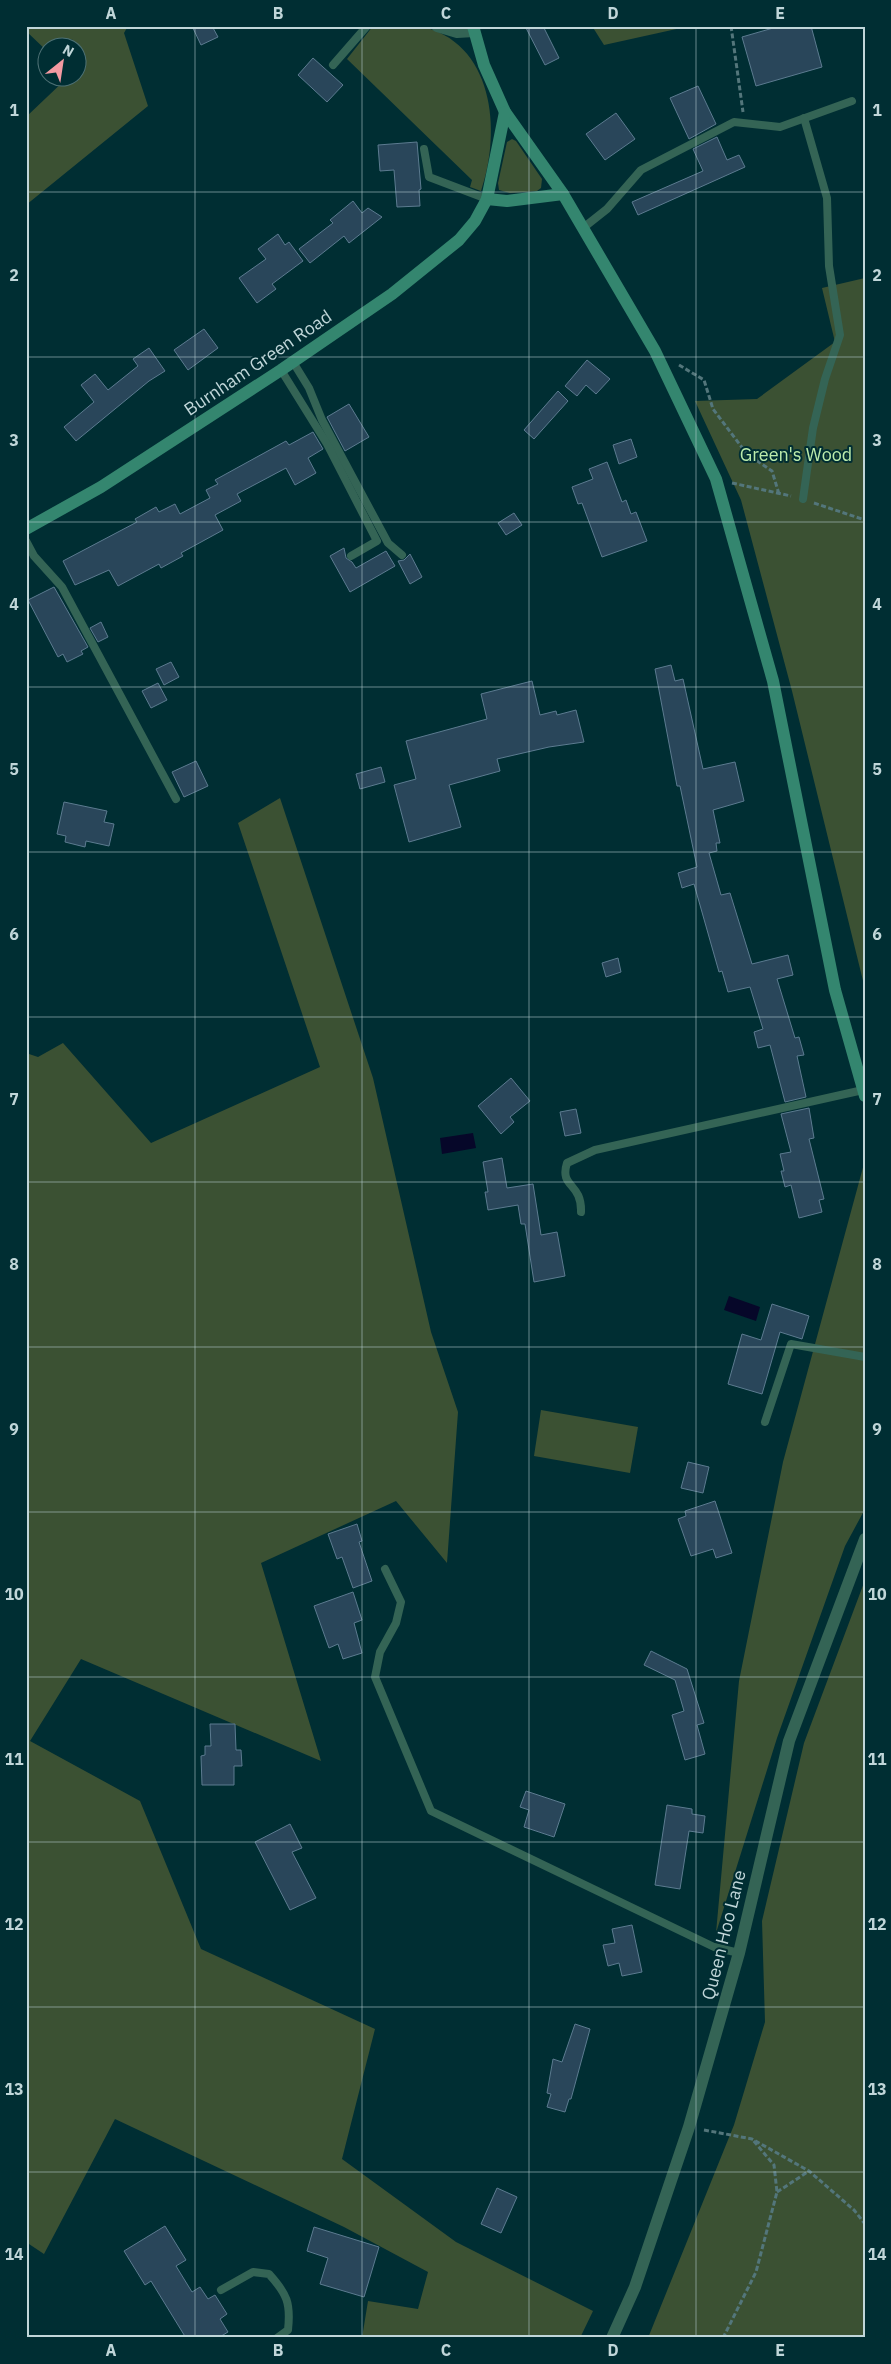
<svg xmlns="http://www.w3.org/2000/svg" width="891" height="2364" viewBox="0 0 891 2364" font-family="'IBM Plex Sans',sans-serif">
<rect width="100%" height="100%" fill="#002e33"/>
<g fill="#3b5133">
<path d="M26,26H128L124,33L148,106L26,205V117L67,78H78V48H48L47,51L26,31Z"/>
<path d="M373,26C388,26 405,24 419,26C494,41 502,131 481,191L470,187L472,180L347,59Z"/>
<path d="M592,26H690L604,45Z"/>
<path d="M512,139L516,141L542,179L541,188L537,191L510,193L499,190L498,183L507,142Z"/>
<path d="M865,278V989L792,691L741,500L695,401L757,399L835,342L822,288Z"/>
<path d="M280,798L373,1078L431,1332L458,1412L447,1563L396,1501L261,1563L321,1761L81,1659L30,1741L140,1801L201,1949L375,2029L342,2159L456,2242L593,2311L580,2338H362L368,2301L418,2309L428,2272L344,2227L115,2119L44,2254L26,2242V1053L38,1057L63,1043L151,1143L320,1067L238,823Z"/>
<path d="M865,1160V1509L845,1546L777,1738L716,1933L739,1681L783,1462Z"/>
<path d="M541,1410L638,1427L630,1473L534,1456Z"/>
<path d="M865,1580V2338H648L734,2125L765,2022L762,1921L804,1743Z"/>
</g>
<g fill="#060729">
<path d="M473,1133L476,1148L442,1154L440,1138Z"/>
<path d="M729,1296L760,1307L756,1321L724,1310Z"/>
</g>
<g fill="#29465a" stroke="#5c7b90">
<path d="M192,26H212L218,37L201,45Z"/>
<path d="M525,26H543L559,58L545,65Z"/>
<path d="M780,26H811L822,67L756,86L742,37Z"/>
<path d="M313,58L343,85L327,102L298,75Z"/>
<path d="M698,86L716,124L689,139L670,98Z"/>
<path d="M616,113L635,139L605,160L586,134Z"/>
<path d="M717,137L727,160L739,155L745,167L638,215L632,202L703,171L693,149Z"/>
<path d="M417,142L421,189L419,190L420,206L397,207L394,170L380,171L378,145Z"/>
<path d="M353,201L362,213L368,208L382,217L349,243L344,236L310,263L299,249L333,223L330,220Z"/>
<path d="M278,234L285,245L289,242L303,261L272,284L276,289L257,303L239,278L266,259L258,249Z"/>
<path d="M204,329L218,348L188,370L174,350Z"/>
<path d="M149,348L165,371L149,381L76,441L64,427L94,402L81,385L95,374L108,390L138,366L133,359Z"/>
<path d="M587,360L610,379L596,394L586,385L577,396L565,386Z"/>
<path d="M558,391L568,401L534,439L524,430Z"/>
<path d="M349,404L369,437L345,451L327,417Z"/>
<path d="M313,432L323,449L308,458L316,473L295,485L286,468L237,494L241,501L215,515L223,530L181,553L183,556L161,568L159,564L118,586L109,570L75,585L63,561L137,522L135,519L156,507L159,512L175,504L180,514L210,498L206,490L218,484L215,480L286,441L289,445Z"/>
<path d="M631,439L637,457L619,464L613,445Z"/>
<path d="M607,462L622,502L626,500L631,514L636,512L647,541L602,557L582,503L578,504L572,487L593,479L589,469Z"/>
<path d="M514,513L522,525L506,535L498,523Z"/>
<path d="M344,548L346,558L352,562L356,568L386,551L395,566L350,592L330,556Z"/>
<path d="M410,554L422,577L410,584L398,561L404,560Z"/>
<path d="M54,587L88,647L81,651L83,654L67,662L63,654L58,657L28,600Z"/>
<path d="M101,622L108,637L98,642L90,628Z"/>
<path d="M171,662L179,677L164,685L156,669Z"/>
<path d="M671,665L675,681L683,679L703,769L735,762L744,801L713,810L720,843H716L717,851L709,853L721,895L730,893L752,964L788,955L793,975L777,979L795,1038L799,1037L804,1055L797,1056L806,1097L785,1102L770,1045L758,1048L754,1032L763,1029L750,987L728,992L722,971L719,972L694,884L682,888L678,873L697,867L680,786H677L655,669Z"/>
<path d="M532,681L540,715L556,711L557,715L576,710L584,742L549,747L497,759L500,771L449,785L461,827L409,842L394,785L416,779L406,741L487,719L481,694Z"/>
<path d="M158,683L167,700L151,708L142,691Z"/>
<path d="M196,761L208,786L184,797L172,772Z"/>
<path d="M381,767L385,782L360,789L356,774Z"/>
<path d="M64,802L107,811L104,822L114,824L109,846L86,841L85,847L65,842L66,836L57,834Z"/>
<path d="M618,958L621,972L606,977L602,963Z"/>
<path d="M511,1078L530,1101L510,1117L514,1122L501,1134L478,1106Z"/>
<path d="M809,1108L814,1138L809,1139L824,1199L819,1200L822,1212L799,1218L791,1185L785,1187L781,1171H784L780,1154L791,1152L781,1114Z"/>
<path d="M576,1109L581,1133L565,1136L560,1112Z"/>
<path d="M502,1158L507,1188L533,1184L541,1235L557,1232L565,1276L534,1282L525,1224H521L518,1205L488,1210L485,1192H488L483,1162Z"/>
<path d="M772,1304L809,1316L802,1339L780,1332L762,1394L728,1384L742,1334L761,1340Z"/>
<path d="M688,1462L709,1467L703,1493L681,1488Z"/>
<path d="M715,1501L732,1553L716,1558L713,1549L691,1556L678,1519L686,1516L685,1511Z"/>
<path d="M357,1524L362,1541L359,1542L372,1581L353,1588L342,1557L337,1559L328,1534Z"/>
<path d="M353,1592L362,1620L354,1623L362,1653L343,1659L338,1644L329,1648L314,1606Z"/>
<path d="M651,1651L687,1669L704,1723L697,1725L705,1754L685,1760L672,1715L684,1711L675,1680L644,1665Z"/>
<path d="M210,1724H235L236,1750H241L242,1766H234V1785H202L201,1756L205,1755V1746H211Z"/>
<path d="M526,1791L565,1804L554,1837L524,1827L529,1810L520,1807Z"/>
<path d="M667,1805L692,1809V1814L705,1816L703,1833L689,1831L680,1889L655,1885Z"/>
<path d="M290,1824L302,1848L292,1852L316,1898L290,1910L255,1842Z"/>
<path d="M632,1925L642,1972L622,1976L619,1963L608,1966L603,1945L615,1943L612,1929Z"/>
<path d="M575,2024L590,2029L571,2099H569L565,2112L547,2107L551,2094L547,2093L553,2059L562,2062Z"/>
<path d="M497,2188L517,2197L501,2233L481,2224Z"/>
<path d="M165,2226L186,2260L176,2266L192,2292L200,2287L208,2299L215,2295L227,2314L220,2319L228,2332L218,2338H186L151,2281L145,2285L124,2251Z"/>
<path d="M314,2227L379,2247L364,2297L320,2284L328,2258L307,2251Z"/>
</g>
<g fill="none" stroke-linecap="round" stroke-linejoin="round">
<g stroke="#53767b" stroke-width="3" stroke-dasharray="5 2.5" stroke-linecap="butt">
<path d="M731,26L743,112"/>
<path d="M679,365L704,380L713,409L747,454L772,471L779,494"/>
<path d="M732,483L791,496"/>
<path d="M814,503L865,520"/>
<path d="M704,2130L752,2139L809,2171L854,2210L865,2224"/>
<path d="M777,2192L809,2171"/>
<path d="M723,2338L756,2272L777,2192L774,2165L752,2139"/>
</g>
<g stroke="#346455" stroke-width="8">
<path d="M333,65L367,26"/>
<path d="M424,149L429,177L487,199"/>
<path d="M583,228L607,209L641,170L734,122L780,127L852,101"/>
<path d="M293,362L309,388L322,420L388,543L402,555"/>
<path d="M281,370L327,444L377,541L351,556"/>
<path d="M803,499L813,428L825,379L840,335L829,266L827,198L804,118"/>
<path d="M26,541L34,556L62,587L176,799"/>
<path d="M581,1212C582,1182 559,1188 567,1163L595,1150L863,1090"/>
<path d="M765,1422L791,1344L865,1357"/>
<path d="M385,1569L401,1602L396,1623L380,1652L375,1677L431,1811L714,1947L739,1953"/>
<path d="M221,2290L253,2272L269,2274C287,2294 291,2303 288,2330L277,2338"/>
</g>
<g stroke="#346455" stroke-width="12">
<path d="M437,26L457,32L474,31"/>
<path d="M612,2338L635,2287L689,2127L739,1953L789,1741L865,1539"/>
</g>
<g stroke="#34866f" stroke-width="12">
<path d="M473,26L484,65L505,112L563,194L655,351L716,479L773,681L835,990L865,1096"/>
<path d="M487,199L507,201L563,194"/>
<path d="M26,529L101,487L281,370L392,294L459,240L475,221L487,199L505,112"/>
</g>
</g>
<path fill="none" stroke="#c0d6d9" stroke-width="1" stroke-opacity="0.55" d="M195,26V2338M362,26V2338M529,26V2338M696,26V2338M26,192H865M26,357H865M26,522H865M26,687H865M26,852H865M26,1017H865M26,1182H865M26,1347H865M26,1512H865M26,1677H865M26,1842H865M26,2007H865M26,2172H865"/>
<g text-anchor="middle" stroke-width="4" stroke-linejoin="round" paint-order="stroke">
<g font-size="18" fill="#c0d6d9" stroke="#002e33">
<text transform="translate(258 363) rotate(-34)" y="6">Burnham Green Road</text>
<text transform="translate(724 1935) rotate(-76)" y="6">Queen Hoo Lane</text>
</g>
<g font-size="18" fill="#bcebab" stroke="#002e33">
<text x="796" y="461">Green's Wood</text>
</g>
</g>
<rect width="891" height="2364" fill="none" stroke="#002e33" stroke-width="55"/>
<g transform="translate(62 62) rotate(30)"><circle r="24" fill="#002e33" stroke="#4d7175"/>
<path d="M0-4L9 19L0 12L-9 19Z" fill="#f49aa2"/>
<text y="-8" font-size="14" font-weight="bold" text-anchor="middle" fill="#c0d6d9">N</text>
</g>
<rect x="28" y="28" width="836" height="2308" fill="none" stroke="#c0d6d9" stroke-width="2"/>
<g font-size="16" text-anchor="middle" font-weight="bold" fill="#c0d6d9">
<text x="111" y="19">A</text>
<text x="278" y="19">B</text>
<text x="446" y="19">C</text>
<text x="613" y="19">D</text>
<text x="780" y="19">E</text>
<text x="14" y="116">1</text>
<text x="877" y="116">1</text>
<text x="14" y="281">2</text>
<text x="877" y="281">2</text>
<text x="14" y="446">3</text>
<text x="877" y="446">3</text>
<text x="14" y="610">4</text>
<text x="877" y="610">4</text>
<text x="14" y="775">5</text>
<text x="877" y="775">5</text>
<text x="14" y="940">6</text>
<text x="877" y="940">6</text>
<text x="14" y="1105">7</text>
<text x="877" y="1105">7</text>
<text x="14" y="1270">8</text>
<text x="877" y="1270">8</text>
<text x="14" y="1435">9</text>
<text x="877" y="1435">9</text>
<text x="14" y="1600">10</text>
<text x="877" y="1600">10</text>
<text x="14" y="1765">11</text>
<text x="877" y="1765">11</text>
<text x="14" y="1930">12</text>
<text x="877" y="1930">12</text>
<text x="14" y="2095">13</text>
<text x="877" y="2095">13</text>
<text x="14" y="2260">14</text>
<text x="877" y="2260">14</text>
<text x="111" y="2356">A</text>
<text x="278" y="2356">B</text>
<text x="446" y="2356">C</text>
<text x="613" y="2356">D</text>
<text x="780" y="2356">E</text>
</g>
</svg>
